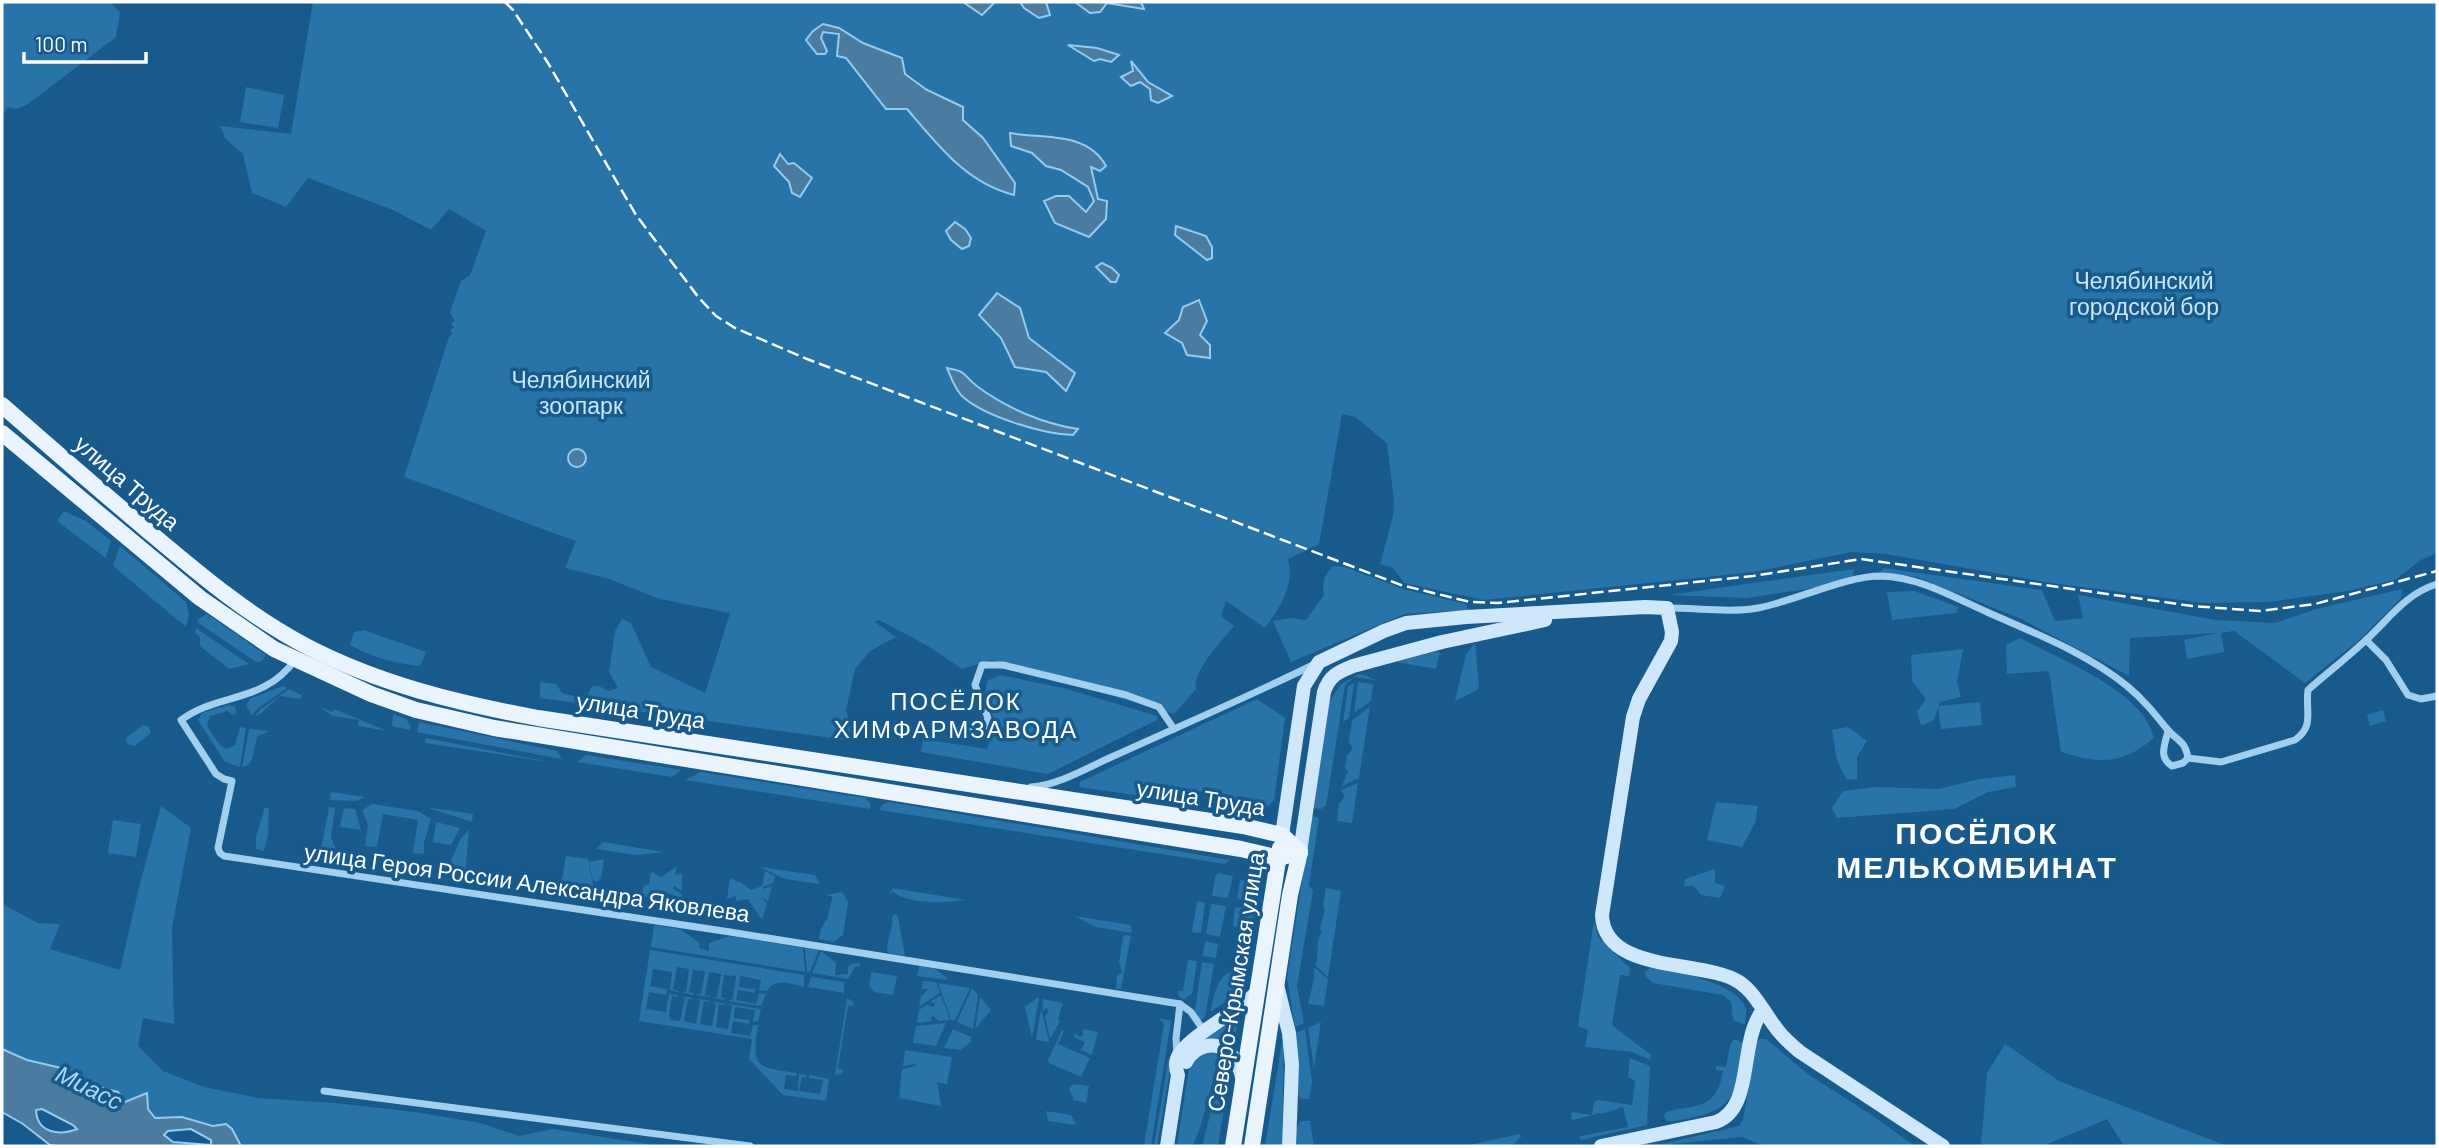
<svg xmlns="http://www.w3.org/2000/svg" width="2439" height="1148" viewBox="0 0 2439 1148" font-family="Barlow,sans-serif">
<rect width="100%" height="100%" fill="#185a8b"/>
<g fill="#2873a7">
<path d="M2,2H111L120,13L116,37L28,104L17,109L8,107L2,116Z"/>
<path d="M313,2H2437V553L2421,560L2395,580L2347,591L2269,602L2204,603L2045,582L1886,554L1851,552L1754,572L1484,600L1404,583L1393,568L1380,564L1393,516L1394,501L1387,443L1355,417L1342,414L1319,544L1288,559C1295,586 1280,607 1265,628L1226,601L1221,616L1234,626C1223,640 1192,671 1196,689L1174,714L991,660L962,669L928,646L879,620L875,622L896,637L870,651L855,669L846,710L854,741L540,698V682L556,684L562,693L586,699L592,686H599L608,691L618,688L609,672L615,631L622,619L631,623L651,667L705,693L730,613L660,599L606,578L565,568L576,541C518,521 462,497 404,477L449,337L452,334L450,330L454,328L451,323L455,321L450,312L461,281L470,275L486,231L449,209L431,230L393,210L308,178L286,207L252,193L243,154L225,138L220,126L291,134Z"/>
<path d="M246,87L284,95L278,128L240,122Z"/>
<path d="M64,511L86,521L111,541L106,558L57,521Z"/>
<path d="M120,546L186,602L189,614L186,627L113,566Z"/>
<path d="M1333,566L1345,567L1403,589L1466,604L1468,610L1405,614L1291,662L1273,621L1291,618L1306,620L1324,595C1322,582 1324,575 1333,566Z"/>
<path d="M1883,568L2042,590L2055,621L2083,618L2078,595L2216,620L2275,623L2316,609L2402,589L2401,598L2358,641L2305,683L2234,631L2221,633L2224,652L2187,659L2184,640L2217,633L2130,638L2129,676L2021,619L1917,577L1881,573Z"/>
<path d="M1854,569L1853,577L1807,589L1746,598L1668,595Z"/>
<path d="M1914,591L1959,607L1956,613L1892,620L1887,592Z"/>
<path d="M207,614L266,655L262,661L256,662L197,622L198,619Z"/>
<path d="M196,628L249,664L229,669L200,646V637L195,632Z"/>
<path d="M364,630L426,652L420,666C396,664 371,657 350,645L354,632Z"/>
<path d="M2020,638C2060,660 2143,690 2154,738C2122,765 2100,764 2061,752L2049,671L2007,674L2006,645Z"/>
<path d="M1475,643L1479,685L1477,690L1455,701L1466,654Z"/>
<path d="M1963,649L1957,682L1961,697L1940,702L1938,706L1980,702L1982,725L1941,729L1938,707L1934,720L1921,726L1917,712L1926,699L1912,681L1911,655Z"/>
<path d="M1437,651L1442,655H1439L1436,669L1396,662Z"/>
<path d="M1359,674L1367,676L1374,680L1355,677L1345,685L1326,806L1321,809L1313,808L1330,701L1340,685Z"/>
<path d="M1000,675L1067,689L1157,716V720L1048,774L921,752L923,739L987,749L996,725L985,694L987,681Z"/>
<path d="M1358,682L1373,684L1371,701L1354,713Z"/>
<path d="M1354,683L1349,718L1343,722L1348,686Z"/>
<path d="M283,686L287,688L258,708L252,715L246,705L251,698Z"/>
<path d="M289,689L302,695L300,699L280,696L259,715L255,716L261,709Z"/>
<path d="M1257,699L1285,718L1274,800L1261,813L1219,806L1220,795L1196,791L1189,803L1079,787L1080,782Z"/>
<path d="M229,705L235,707L236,714L232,715L228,711L210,716L207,726L219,744L226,749L235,745L240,727L246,728L240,767L225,762L198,720L202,713Z"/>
<path d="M320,707L333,712L334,709L387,731L358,726L359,720L333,716Z"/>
<path d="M1370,707L1359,778L1342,786L1348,771L1345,768L1347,755L1351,752L1352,747L1349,743L1352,720Z"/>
<path d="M2383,710L2386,721L2370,726L2367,715Z"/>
<path d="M393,714L406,719L411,726L410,730L392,726Z"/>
<path d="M419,722L557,751L562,759L417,732Z"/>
<path d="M143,725L149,727L151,733L135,746L127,744L126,738Z"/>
<path d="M1848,727L1867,741L1857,757V779L1847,780L1837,761L1832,730Z"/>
<path d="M251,729L269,731L258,736C252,747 257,765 242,767L249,730Z"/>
<path d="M426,738L555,763L425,743Z"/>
<path d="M586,755L682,770L672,777L577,762Z"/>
<path d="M701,772L865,798L870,803V809L685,780Z"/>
<path d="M2015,775L2016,787L1988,792L1954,809L1837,818L1832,808L1843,791L1875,787L1938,789L1980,779Z"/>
<path d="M1358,783L1352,823L1337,821L1339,803L1343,800L1344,795L1341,790Z"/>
<path d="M331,792L365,797L357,801L330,800Z"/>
<path d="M889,802L1230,860L1225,864L879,810L882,805Z"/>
<path d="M1716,802L1758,806L1755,823L1742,847L1707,840Z"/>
<path d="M372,804L418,811L431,819L424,843V854L413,853L418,820L383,814L377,847L365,846L368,825L362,810Z"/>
<path d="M161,806L191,828L172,928L174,1024L143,1018L138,1046L163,1071L204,1087L258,1098L334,1103L415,1112L480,1123L519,1136L553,1129L660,1146H241L232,1129L182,1117L155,1118C144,1105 128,1106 118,1092L81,1083L61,1068L27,1060L2,1049V904L38,923L60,924L50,949L120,970L139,887Z"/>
<path d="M265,807L269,809L268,835L264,851L256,849V836Z"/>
<path d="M329,807L335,808L331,837L337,852L335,857L320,854Z"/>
<path d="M425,807L473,814L472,822Z"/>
<path d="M344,808L355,809L361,830L340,827Z"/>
<path d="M1312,816L1319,818L1309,885L1313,891L1297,986L1304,1023L1295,1027L1287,978Z"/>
<path d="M113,820L141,824L136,857L108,853Z"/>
<path d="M436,822L460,828L451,845L433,842Z"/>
<path d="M469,829L465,877L448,874L447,870L460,840Z"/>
<path d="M603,842L664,852L636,855L596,849Z"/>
<path d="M566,856L588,859L597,904L559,896Z"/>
<path d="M604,859L601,878L596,882L593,880L589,862Z"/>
<path d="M677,866L675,875L682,873V891L674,886L673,889L682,894V898L662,891L639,900L644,886L649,884L651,871L661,877Z"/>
<path d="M760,867L815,875L820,884L785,879Z"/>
<path d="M1715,869V883L1725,886L1720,898L1701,895L1694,886H1684L1685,879Z"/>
<path d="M765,871L775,876L773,883L763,887V889L772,886L768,901L761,897L767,904L762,920L748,899L736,901V896L727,899L730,878L738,882L739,881L751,890L762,886Z"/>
<path d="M1218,873L1233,876L1228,898L1212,896L1215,877Z"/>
<path d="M1240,880L1259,883L1256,902L1237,899Z"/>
<path d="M893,888L966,900C944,903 912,905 893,892L889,894Z"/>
<path d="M1326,888L1341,891L1328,977L1315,965L1317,961L1318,940L1322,931L1320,929L1325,909L1323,906Z"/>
<path d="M842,892L848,902L843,935L834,942L819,939C821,925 824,926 828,916C830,909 830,903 833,897L826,895Z"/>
<path d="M1197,901L1205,903L1201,933L1192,932Z"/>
<path d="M1211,904L1226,906L1220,937L1206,934Z"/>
<path d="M1235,907L1254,910L1251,929L1233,926Z"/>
<path d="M895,914L898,917L905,956L888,953C884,942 894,930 892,917Z"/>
<path d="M1074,916L1131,925L1132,933L1096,927Z"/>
<path d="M1594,921L1598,937L1630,968L1629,976L1620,975L1612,1025L1651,1055L1650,1060L1632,1052L1585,1047L1588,1030L1578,1026Z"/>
<path d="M654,925L680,929L700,943L699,948L709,951V943L730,936L803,948L805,972L651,947Z"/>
<path d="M1126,935L1131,936L1121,989H1116L1117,976L1122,972L1119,963L1123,936Z"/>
<path d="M1205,941L1218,944L1216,958L1203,956Z"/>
<path d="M805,948L819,950L810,972H807Z"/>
<path d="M650,950L804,975V987C790,984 776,977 767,991L759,990L761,980L740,976L739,987L755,989V993L738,990L736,1000L756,1004L759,993L766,994L761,1006L728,1001L733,999L736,976L724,975L721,997L725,998L724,1000L712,997H717L721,974L709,972L705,995L710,996L709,997L696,995L701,994L705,971L693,970L689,992L694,993L693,995L681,992H686L689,969L677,967L673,989L678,991L677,992L670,990L672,972L653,969L650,986L667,989L666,995L649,992L646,1009L666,1012L669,994L677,995V997L672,996L669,1016L671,1020L680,1021L685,998L680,996L692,998L693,999H688L684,1021L696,1024L700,1001L696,999L708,1000L709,1002L704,1001L700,1024L712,1026L716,1004L712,1002L724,1003V1005L719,1004L716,1027L728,1029L732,1006L728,1004L761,1009L758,1022L753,1021L755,1010L735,1007L734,1018L750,1020L749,1024L733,1021L731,1033L750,1036L753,1025H758C751,1069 757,1067 797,1073L796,1076L786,1075L784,1089L798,1091L799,1074L807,1075L806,1078L802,1077L799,1091L820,1094L823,1080L809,1078L810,1075L829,1079L826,1101L783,1095L749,1059L752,1039L639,1021Z"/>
<path d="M821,951L836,963L835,975L848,974V967L851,964L859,963L860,967L856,966L848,979L812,973Z"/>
<path d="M1188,960L1197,961L1192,994L1184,999L1179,997L1178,991H1183Z"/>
<path d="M1202,962L1214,964L1205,1017L1200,1021L1195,1010Z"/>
<path d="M919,966L934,968L946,977L947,980L917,976Z"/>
<path d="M1314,967L1328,979L1324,1006L1308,1004L1314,979Z"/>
<path d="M1651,967C1675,971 1737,983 1746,1008C1747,1013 1745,1020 1745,1025L1733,1020L1731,1002L1723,995L1653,983L1645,976V972Z"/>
<path d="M871,972L897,976L893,995L874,992L869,985Z"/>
<path d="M1230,972L1237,976C1239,997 1225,1002 1210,1012C1214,998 1216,978 1230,972Z"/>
<path d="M811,977L844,982V993L808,987Z"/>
<path d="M923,981L936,982L940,993L919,1007L921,996L928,990L925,988L922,990Z"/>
<path d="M938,983L970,988L955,1020H951Z"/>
<path d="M972,988L978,995L973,1029L957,1022Z"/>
<path d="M941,995L950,1020L939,1021L933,1016L930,1019L933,1021L917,1023L919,1010L926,1005L934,1007L935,1003L930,1002Z"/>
<path d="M980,997L991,1010L975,1029Z"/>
<path d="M847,998L852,1001L854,1005L848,1006L838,1068L844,1071L840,1074L835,1075Z"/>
<path d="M1037,998H1039L1032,1038L1025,1007Z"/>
<path d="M1042,999L1063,1003L1058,1018L1060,1021L1050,1039L1045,1017L1049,1010L1046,1008L1043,1011Z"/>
<path d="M1041,1009L1049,1041V1042L1036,1040Z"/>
<path d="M1238,1016L1234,1045L1231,1047L1202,1040Z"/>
<path d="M1159,1018L1171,1021L1151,1146H1144L1164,1024Z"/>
<path d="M1321,1022L1314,1068L1308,1028Z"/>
<path d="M946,1023L936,1046L913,1043L916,1026Z"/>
<path d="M953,1029L971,1037V1042L960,1050L944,1048Z"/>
<path d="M1083,1029L1098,1032L1092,1055L1081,1050L1085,1042L1074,1037L1075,1033L1080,1037L1083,1036Z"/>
<path d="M1305,1029L1312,1082L1309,1099H1301L1297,1094L1296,1033Z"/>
<path d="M1062,1030L1064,1031L1058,1044L1090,1058L1081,1077L1047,1062Z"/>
<path d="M1734,1039L1743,1043C1737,1079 1741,1106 1699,1116C1688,1118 1677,1122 1666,1121L1664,1115L1668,1111C1699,1105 1717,1108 1723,1071L1716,1070V1066L1726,1067L1730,1045Z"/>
<path d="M1760,1039H1766L1809,1075L1870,1114L1915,1146H1764L1742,1137L1653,1146L1739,1126L1743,1120L1757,1041Z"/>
<path d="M1284,1040L1282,1146H1265L1282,1042Z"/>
<path d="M2005,1044L2059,1081L2227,1146H2124L2107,1119L2043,1146H1981L1987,1073Z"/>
<path d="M1174,1047L1157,1146H1154L1168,1061Z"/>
<path d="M905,1050L952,1057L947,1084L937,1082L941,1106L899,1098L902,1069L916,1066L915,1064L903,1066Z"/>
<path d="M1204,1051L1220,1054L1201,1125L1193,1146H1177L1189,1068L1191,1062Z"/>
<path d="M1630,1058L1650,1066L1647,1125L1581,1140L1580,1136L1628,1127L1623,1107L1601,1114L1600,1113L1573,1120L1571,1119L1572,1112L1592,1115L1594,1103L1597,1100L1632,1105L1635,1081L1628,1077Z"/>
<path d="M1228,1060L1231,1065L1218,1146H1202L1224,1062Z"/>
<path d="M1073,1084L1089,1086L1086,1103L1074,1100L1069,1089Z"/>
<path d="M1046,1111L1071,1115L1076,1125L1048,1121Z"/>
<path d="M1301,1121H1310L1314,1146H1296V1129Z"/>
<path d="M1520,1134L1521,1137L1513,1145L1464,1146Z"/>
</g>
<g fill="#4b7b9e" stroke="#94ccf0" stroke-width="2" fill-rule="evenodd">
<path d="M963,2H994V3L982,15Z"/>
<path d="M1020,2H1046L1050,15L1039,18L1024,8Z"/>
<path d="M1075,2H1141L1144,9L1107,3L1100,12L1090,13Z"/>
<path d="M823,24L839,28L863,43L902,58L905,74L927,90L963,107V120L983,138L1015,183L1014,195C966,183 938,145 907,109H886L846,58L837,56L839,34L823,32L821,38L827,51L825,54H817L806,40L813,31Z"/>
<path d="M1068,45L1097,48L1119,55L1111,62L1100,59L1094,61Z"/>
<path d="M1131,61L1148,82L1172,96L1158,103L1151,100L1150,89L1140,82L1131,86L1121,77L1133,71Z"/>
<path d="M1010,133C1043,139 1087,131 1106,166L1100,171L1091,167L1098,199L1107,201L1106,219L1089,237L1055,223L1044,201L1056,196H1069L1086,212L1094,201L1088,187L1061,170L1046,166L1032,153L1011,146Z"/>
<path d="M780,154L788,164L794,163L812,178L800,197L792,193L789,182L774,166Z"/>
<path d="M955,222L965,229L971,238L969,246L962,249L951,240L946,231Z"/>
<path d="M1176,226L1206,236L1212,247V258L1207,260L1175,235Z"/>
<path d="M1102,263L1112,268L1119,275L1116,282H1111L1096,267Z"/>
<path d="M997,293L1020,308L1029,338L1075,373L1066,391L1046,372L1015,367L1001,338L979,315Z"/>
<path d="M1199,300L1207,321L1200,335L1210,345V358L1187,355L1182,343L1165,333L1179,320L1183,307Z"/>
<path d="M947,368C969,372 962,375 978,387C1007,408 1043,424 1078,429L1073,435C1043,434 986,417 963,397C955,390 951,377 947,368Z"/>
<circle cx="577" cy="458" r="9"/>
<path d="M2,1049L27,1060L61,1068L81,1083L118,1092L125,1102L147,1093L148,1109L155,1118L182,1117L213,1126L226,1124L232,1129L241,1146H57L50,1145L23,1124L2,1112ZM42,1109L73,1125L77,1129C59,1136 37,1133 36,1110ZM191,1129L211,1140V1145L173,1142L164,1135L168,1131Z"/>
</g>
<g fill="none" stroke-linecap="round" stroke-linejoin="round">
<g stroke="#a2cfee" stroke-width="7">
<path d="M1667,608C1697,608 1729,613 1758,608C1795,601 1845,576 1881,576C1919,577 1953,597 1987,612C2034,633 2087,653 2127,686C2143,699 2155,714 2167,729C2177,741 2185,740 2188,758L2183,763L2172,766C2158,757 2165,745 2168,731"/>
<path d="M2366,640L2386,660L2408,695L2421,699L2437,696"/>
<path d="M295,660C263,704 219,692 181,720L216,774L224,779L232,781L218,848L220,853L224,856L730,932L1180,1004L1191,1012L1204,1031"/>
<path d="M962,730L985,727L988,718L975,685L982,665H1003L1126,695L1159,707L1174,729"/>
<path d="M2188,758L2221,762L2295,740C2315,726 2305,711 2308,690C2327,673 2347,658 2366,640C2389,619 2405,594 2437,584"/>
<path d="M1031,787C1060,785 1090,766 1116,755C1182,725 1250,696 1315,664"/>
<path d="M1177,1056L1176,1038L1180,1004"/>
<path d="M324,1091L750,1146"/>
</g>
<g stroke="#cfe7fa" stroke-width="14">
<path d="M1282,835L1304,686L1319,662L1384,631L1406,623L1466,617L1645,607L1667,608L1672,632L1671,641L1639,699L1633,717L1602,915C1604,974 1703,959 1739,982C1757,994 1766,1017 1780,1033C1786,1040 1793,1046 1800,1052L1943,1146"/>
<path d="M1300,852L1324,692C1329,676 1338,672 1353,666L1442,642L1545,620"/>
<path d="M1277,985L1289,1033L1292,1065L1289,1146"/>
<path d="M1186,1062C1194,1046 1214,1040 1228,1052C1237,1059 1241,1071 1243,1081"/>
<path d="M1167,1146L1178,1075C1176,1070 1175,1065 1177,1059C1184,1038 1239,1012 1257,992"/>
<path d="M1601,1146L1716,1122C1755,1108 1738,1041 1763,1010"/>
</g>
<g stroke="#e9f4ff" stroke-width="16">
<path d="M2,405C50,447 98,489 147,530C197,572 247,615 306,646C379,684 457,703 538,718L1243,826L1282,835L1300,852"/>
<path d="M2,433L200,598L274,649L371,694L416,710L494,728L1241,849L1279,858L1300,852"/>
<path d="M1233,1146L1280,848"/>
<path d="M1252,1146L1290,895L1300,852"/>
</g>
<path stroke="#fff" stroke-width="2.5" stroke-dasharray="12 5" stroke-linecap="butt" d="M505,2L513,10L548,63L636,215L699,298L716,316L735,328L807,359L1401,585L1470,602L1498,603L1753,576L1861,559L2192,606L2260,611L2315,604L2437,571"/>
</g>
<g text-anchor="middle" stroke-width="7" stroke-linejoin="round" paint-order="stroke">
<g font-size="23" fill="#c8e6fa" stroke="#185a8b">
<text x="2144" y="289">Челябинский<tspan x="2144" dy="26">городской бор</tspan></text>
<text x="581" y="388">Челябинский<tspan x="581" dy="26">зоопарк</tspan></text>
</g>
<g font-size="23" fill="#fff" stroke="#185a8b">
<text transform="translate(127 483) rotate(41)" y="8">улица Труда</text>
<text transform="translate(641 711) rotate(9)" y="8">улица Труда</text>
<text transform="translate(1201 798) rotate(9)" y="8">улица Труда</text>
<text transform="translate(527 883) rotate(8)" y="8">улица Героя России Александра Яковлева</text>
<text transform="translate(1236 982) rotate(-81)" y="8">Северо-Крымская улица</text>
</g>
<g font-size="24" letter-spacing="2" fill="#fff" stroke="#185a8b">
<text x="956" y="710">ПОСЁЛОК<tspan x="956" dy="28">ХИМФАРМЗАВОДА</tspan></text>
</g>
<g font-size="24" font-style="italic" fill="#add8f5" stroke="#185a8b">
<text transform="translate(89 1088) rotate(26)" y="8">Миасс</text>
</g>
<g font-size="30" font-weight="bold" letter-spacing="2" fill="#fff" stroke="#185a8b">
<text x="1977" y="844">ПОСЁЛОК<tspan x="1977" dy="34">МЕЛЬКОМБИНАТ</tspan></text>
</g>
</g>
<rect width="2439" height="1148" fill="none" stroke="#ffffff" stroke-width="7"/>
<path d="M24 52v10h122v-10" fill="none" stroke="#ffffff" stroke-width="3.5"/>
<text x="35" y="52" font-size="21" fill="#ffffff" stroke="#185a8b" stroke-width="5" paint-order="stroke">100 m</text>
</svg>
